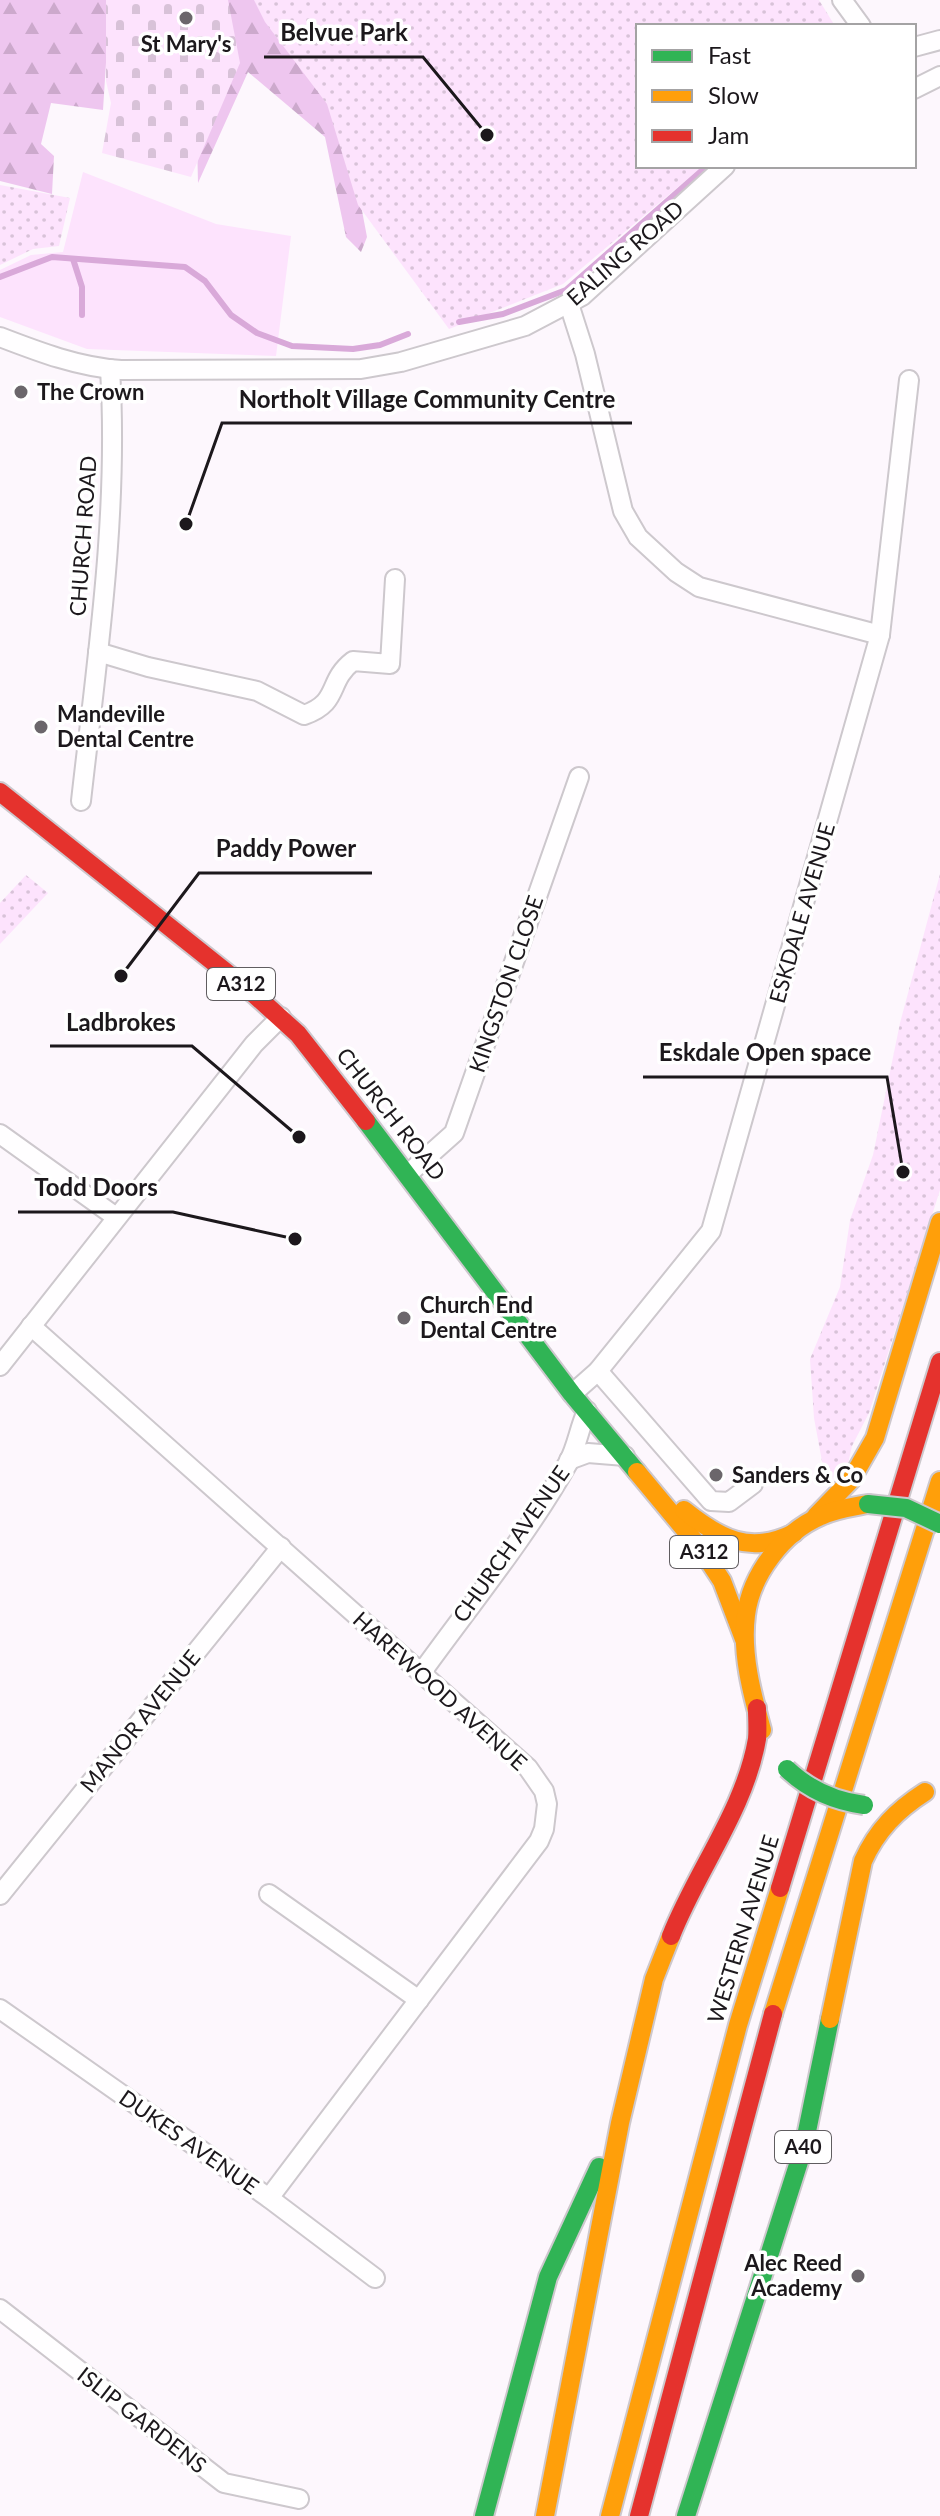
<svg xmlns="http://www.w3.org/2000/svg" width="940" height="2516" viewBox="0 0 940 2516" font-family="Lato,sans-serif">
<defs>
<pattern id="forest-firs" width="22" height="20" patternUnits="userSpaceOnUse" patternTransform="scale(2)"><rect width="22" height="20" fill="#eec6ef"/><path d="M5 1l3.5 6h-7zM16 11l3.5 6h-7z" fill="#cca9cc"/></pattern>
<pattern id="cemetery-stones" width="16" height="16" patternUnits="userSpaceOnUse" patternTransform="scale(2)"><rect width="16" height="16" fill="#fde3fd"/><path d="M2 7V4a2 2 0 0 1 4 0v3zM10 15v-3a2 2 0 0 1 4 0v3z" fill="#d8c2d8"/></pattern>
<pattern id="park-dots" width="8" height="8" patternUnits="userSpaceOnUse" patternTransform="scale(2)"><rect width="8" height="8" fill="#fde3fd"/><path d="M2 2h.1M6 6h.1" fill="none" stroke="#d8c2d8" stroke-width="1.8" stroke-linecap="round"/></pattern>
</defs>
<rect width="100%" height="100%" fill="#fdf7fd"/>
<path fill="#fde3fd" d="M83,172L216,224L291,236L276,356L87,349L0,317V270L31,255L63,252Z"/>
<g fill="url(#forest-firs)">
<path d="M0,0H110L103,110L51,103L41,144L54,156L52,194L0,181Z"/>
<path d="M226,0H264L345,121L367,237L361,252L346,237L325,137L248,72L198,183L197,140Z"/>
</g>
<path fill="url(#cemetery-stones)" d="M106,0H228L240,63L191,177L102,153L111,103L106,81Z"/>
<g fill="url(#park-dots)">
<path d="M254,0H819L835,26H638V166H703L563,284L449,329L358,205L327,104L265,22Z"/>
<path d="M0,185L70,198L59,246L33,249L0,265Z"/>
<path d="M940,874V1190L869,1413L852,1446L848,1464L826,1483L814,1418L810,1359L840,1287L850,1220L873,1155L900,1023Z"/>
<path d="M26,875L48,893L0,944V903Z"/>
</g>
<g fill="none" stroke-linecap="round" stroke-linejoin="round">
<g stroke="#d9a9d9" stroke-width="6">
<path d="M73,259L82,287V315"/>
<path d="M0,277L52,257L185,267L205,281L231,315L257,333L292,346L353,349L380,345L408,334"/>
<path d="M459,322L503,314L566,290L707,166"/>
</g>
<defs>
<g id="street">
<path d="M842,0L861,26"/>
<path d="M914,47L940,40"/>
<path d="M914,89L940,76"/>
<path d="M569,304L585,354L623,511L638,537L676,572L699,587L880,635"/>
<path d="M0,337C39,352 78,367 121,370L361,369L401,362L525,326L582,296L725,166"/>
<path d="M98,652L148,667L257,691L304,715C341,702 326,682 353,661L390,664L395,579"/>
<path d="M81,801C97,658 119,514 110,369"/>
<path d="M0,1134L116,1217"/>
<path d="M408,1174L454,1133L579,777"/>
<path d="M31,1326L528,1768L544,1791L547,1804L544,1829L539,1841L269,2198"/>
<path d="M0,1366L254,1044L281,1017"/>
<path d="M598,1371L711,1501L729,1502L753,1484"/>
<path d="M572,1394L598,1371L711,1231L880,635L909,380"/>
<path d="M569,1460L588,1453L625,1456"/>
<path d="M422,1672C471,1604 527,1536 568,1463C577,1447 579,1428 587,1411"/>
<path d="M269,1894L419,2000"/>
<path d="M0,1895L281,1547"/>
<path d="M0,2009L269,2198L375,2278"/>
<path d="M0,2309L224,2483L299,2499"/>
</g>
<g id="fast">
<path d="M366,1121L572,1394L637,1472"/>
<path d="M484,2516L548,2277L599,2167"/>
<path d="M686,2516L804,2146L830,2019"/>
</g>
<g id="slow">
<path d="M637,1472L701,1549L722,1581L744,1639"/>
<path d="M684,1510C720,1539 750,1555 794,1533"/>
<path d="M816,1516L851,1480L875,1438L940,1222"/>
<path d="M762,1730C752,1694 741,1653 746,1615C751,1575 783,1532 821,1516C836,1509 852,1507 868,1504"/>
<path d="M773,2014L940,1481"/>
<path d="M830,2019L863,1861C877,1830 897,1810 925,1792"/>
<path d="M545,2516L620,2123L654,1979L671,1936"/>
<path d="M610,2516L738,2025L780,1888"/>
</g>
<g id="jam">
<path d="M0,792L256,996L298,1034L366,1121"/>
<path d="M780,1888L940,1362"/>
<path d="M671,1936C697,1870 745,1809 757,1739C758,1729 757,1718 757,1708"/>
<path d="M639,2516L773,2014"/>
</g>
</defs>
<use href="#street" stroke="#cdc8cd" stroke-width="22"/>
<use href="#fast" stroke="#cdc8cd" stroke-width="22"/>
<use href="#slow" stroke="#cdc8cd" stroke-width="22"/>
<use href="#jam" stroke="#cdc8cd" stroke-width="22"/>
<use href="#street" stroke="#fffeff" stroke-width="18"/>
<use href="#fast" stroke="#30b455" stroke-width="18"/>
<use href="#slow" stroke="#ff9f0a" stroke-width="18"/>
<use href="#jam" stroke="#e5322d" stroke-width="18"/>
<defs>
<g id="fast-bridge">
<path d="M868,1504L906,1508L940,1524"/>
<path d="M787,1769C809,1790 834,1801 864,1805"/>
</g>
</defs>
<use href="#fast-bridge" stroke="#cdc8cd" stroke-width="22" stroke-linecap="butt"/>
<use href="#fast-bridge" stroke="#30b455" stroke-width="18"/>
</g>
<g fill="#6b666b" stroke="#fff" stroke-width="3">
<circle cx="186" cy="18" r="8"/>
<circle cx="21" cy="392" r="8"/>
<circle cx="41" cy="727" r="8"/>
<circle cx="404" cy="1318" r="8"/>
<circle cx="716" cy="1475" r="8"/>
<circle cx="858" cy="2276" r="8"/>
</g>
<g text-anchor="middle" stroke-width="7" stroke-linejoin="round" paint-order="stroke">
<g fill="#fff" stroke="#605d60" stroke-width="2">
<rect x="207" y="968" width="68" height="32" rx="6"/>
<rect x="670" y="1536" width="68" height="32" rx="6"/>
<rect x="775" y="2131" width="56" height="32" rx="6"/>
</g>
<g font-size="20" font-weight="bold" fill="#1c181c">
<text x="241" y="991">A312</text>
<text x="704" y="1559">A312</text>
<text x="803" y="2154">A40</text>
</g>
<g font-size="22" font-weight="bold" fill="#1c181c" stroke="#fff" text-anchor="start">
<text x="186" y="52" text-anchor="middle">St Mary's</text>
<text x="37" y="400">The Crown</text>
<text x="57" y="722">Mandeville<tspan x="57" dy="25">Dental Centre</tspan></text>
<text x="420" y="1313">Church End<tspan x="420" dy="25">Dental Centre</tspan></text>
<text x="732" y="1483">Sanders &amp; Co</text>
<text x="842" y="2271" text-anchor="end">Alec Reed<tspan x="842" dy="25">Academy</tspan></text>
</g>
<g font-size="22" fill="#1c181c" stroke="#fff">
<text transform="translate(625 253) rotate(-41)" y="8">EALING ROAD</text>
<text transform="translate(83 536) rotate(-86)" y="8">CHURCH ROAD</text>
<text transform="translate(802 913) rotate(-74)" y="8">ESKDALE AVENUE</text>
<text transform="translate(506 984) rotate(-71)" y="8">KINGSTON CLOSE</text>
<text transform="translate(391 1114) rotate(52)" y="8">CHURCH ROAD</text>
<text transform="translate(511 1544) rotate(-55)" y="8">CHURCH AVENUE</text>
<text transform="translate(440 1691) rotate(42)" y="8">HAREWOOD AVENUE</text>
<text transform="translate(140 1721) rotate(-51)" y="8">MANOR AVENUE</text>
<text transform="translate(743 1929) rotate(-73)" y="8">WESTERN AVENUE</text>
<text transform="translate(189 2142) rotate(35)" y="8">DUKES AVENUE</text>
<text transform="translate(142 2420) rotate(38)" y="8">ISLIP GARDENS</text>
</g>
</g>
<path fill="none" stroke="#1c181c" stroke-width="3" d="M487 135L423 57H264M186 524L222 423H632M121 976L199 873H372M299 1137L192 1046H50M903 1172L887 1077H643M295 1239L173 1212H18"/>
<g fill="#1c181c" stroke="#fff" stroke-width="3">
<circle cx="487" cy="135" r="8"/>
<circle cx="186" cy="524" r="8"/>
<circle cx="121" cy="976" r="8"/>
<circle cx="299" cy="1137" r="8"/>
<circle cx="903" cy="1172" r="8"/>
<circle cx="295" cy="1239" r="8"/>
</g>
<g font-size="24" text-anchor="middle" font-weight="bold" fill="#1c181c" stroke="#fff" stroke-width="7" stroke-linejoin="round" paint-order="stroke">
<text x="344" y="41">Belvue Park</text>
<text x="427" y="408">Northolt Village Community Centre</text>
<text x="286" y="857">Paddy Power</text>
<text x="121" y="1031">Ladbrokes</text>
<text x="765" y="1061">Eskdale Open space</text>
<text x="96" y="1196">Todd Doors</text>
</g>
<rect x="636" y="24" width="280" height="144" fill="#ffffff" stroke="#a4a3a4" stroke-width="2"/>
<rect x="652" y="50" width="40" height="12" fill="#30b455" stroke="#a4a3a4" stroke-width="2"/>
<text x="708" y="64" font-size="24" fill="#1c181c">Fast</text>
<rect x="652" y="90" width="40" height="12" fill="#ff9f0a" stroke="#a4a3a4" stroke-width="2"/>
<text x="708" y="104" font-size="24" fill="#1c181c">Slow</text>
<rect x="652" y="130" width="40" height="12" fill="#e5322d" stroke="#a4a3a4" stroke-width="2"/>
<text x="708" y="144" font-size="24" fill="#1c181c">Jam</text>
</svg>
